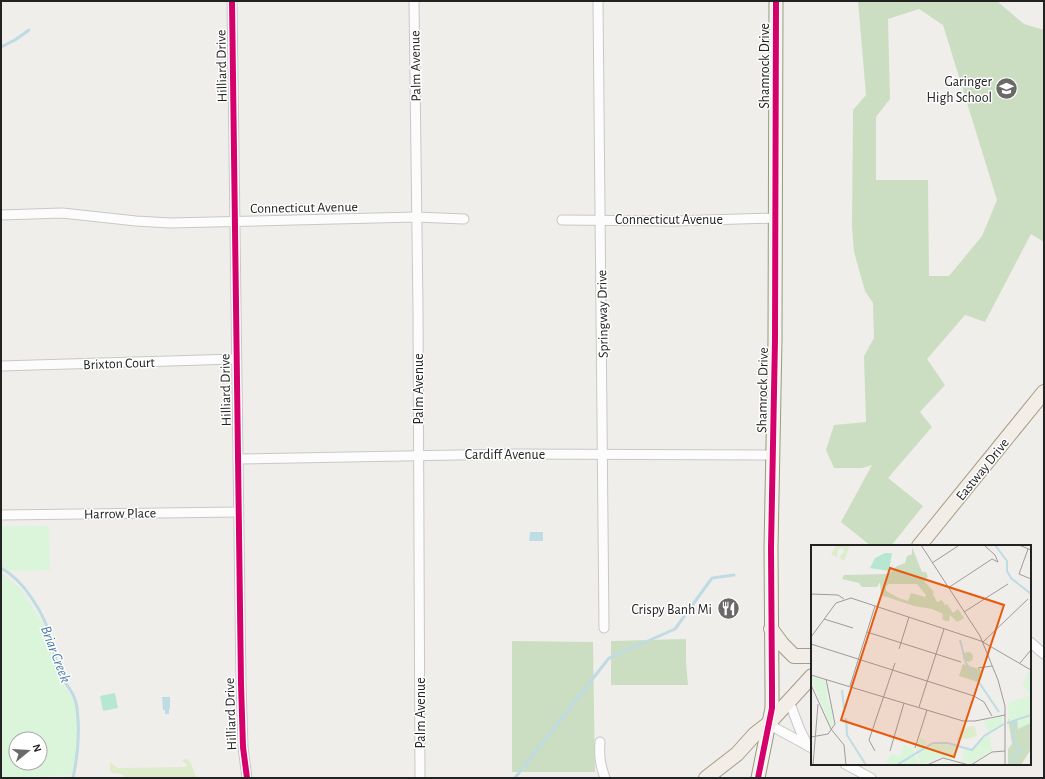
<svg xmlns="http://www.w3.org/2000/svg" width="1045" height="779" viewBox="0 0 1045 779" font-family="'Alegreya Sans',sans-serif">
<rect width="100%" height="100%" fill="#f0eeeb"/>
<path fill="#ddeccb" d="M186,759C193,762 193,772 197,778H126L122,774L112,773L110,770V762L117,768L185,767L187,765L182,760Z"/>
<g fill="#cbdec1" fill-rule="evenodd">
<path d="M858,1H997L1024,24L1044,30V242L1031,234L985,322L965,315L927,359L945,385L920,412L932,427L888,478L923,506L891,546H871L841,522L872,465L862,468H834L826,450L834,425L866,422L864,356L874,338L873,303L865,291L854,252L852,226L853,110L866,95ZM919,9L943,25L997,200L982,236L949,276H929L928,180H876V117L890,99L888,19Z"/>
<path d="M686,639V661L688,685H611V641Z"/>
<path d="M512,641L593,642L595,772H512Z"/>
</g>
<g fill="#daf5da" fill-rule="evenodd">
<path d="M1,526H49L50,570L1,571Z"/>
<path d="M1,573L21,589L55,643L63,684L78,707L79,746L74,775L1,778ZM16,739H40V763H16Z"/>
</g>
<path fill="#b7e6d2" d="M115,693L118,708L103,711L100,696Z"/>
<g fill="#bfdbe3">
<path d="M530,532H543V541H529Z"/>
<path d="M162,697H170V709H169V714H165V710H163Z"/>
</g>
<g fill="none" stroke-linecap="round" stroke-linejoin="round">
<g stroke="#bfdbe3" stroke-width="3">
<path d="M1,47L15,40L29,30"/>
<path d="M1,568C24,580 45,615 51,639C55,650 55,662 59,672C65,684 76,694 77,708C80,731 78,755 73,778"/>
<path d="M515,778L609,658L675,629L712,578L734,575"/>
</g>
<defs>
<g id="street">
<path d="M232,1L241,684L243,747L247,778"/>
<path d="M414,1L418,309L420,778"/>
<path d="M598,1L604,628"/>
<path d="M1,215L62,213L136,221L170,223L416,217L464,219"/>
<path d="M562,220L674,221L775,218"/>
<path d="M1,366L236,359"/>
<path d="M238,459L516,454L773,455"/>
<path d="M1,515L238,512"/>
<path d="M1030,642L1044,654"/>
<path d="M789,701L800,730L808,746"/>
<path d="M768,724L812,748"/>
<path d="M600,742C599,756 600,764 605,778"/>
<path d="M845,764L871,778"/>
</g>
<path id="secondary" d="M758,778L772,708V688L771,548L775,340L776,1"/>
<g id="primary">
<path d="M919,546L1044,392"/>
<path d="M771,629L782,644L794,656H812"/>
<path d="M706,778L737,754L755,734L768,724L812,676"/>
</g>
</defs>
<use href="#street" stroke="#c9c8c7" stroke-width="11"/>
<use href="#secondary" stroke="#999a82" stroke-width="15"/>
<use href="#primary" stroke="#a79c86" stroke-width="16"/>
<use href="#street" stroke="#fdfcfc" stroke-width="9"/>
<use href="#secondary" stroke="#f4f4ed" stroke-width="13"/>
<use href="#primary" stroke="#f3ede7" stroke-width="14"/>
<defs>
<g id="cycleway">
<path d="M232,1L241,684L243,747L247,778"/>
<path d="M758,778L772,708V688L771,548L775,340L776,1"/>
</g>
</defs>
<use href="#cycleway" stroke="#fff" stroke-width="8"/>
<use href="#cycleway" stroke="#d6006c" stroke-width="6"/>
</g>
<defs>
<symbol id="school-disc" viewBox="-11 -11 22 22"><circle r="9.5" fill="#6a6968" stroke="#fff"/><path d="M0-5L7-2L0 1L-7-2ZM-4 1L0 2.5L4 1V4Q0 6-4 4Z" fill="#fff"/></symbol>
<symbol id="restaurant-disc" viewBox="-11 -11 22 22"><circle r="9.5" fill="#6a6968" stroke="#fff"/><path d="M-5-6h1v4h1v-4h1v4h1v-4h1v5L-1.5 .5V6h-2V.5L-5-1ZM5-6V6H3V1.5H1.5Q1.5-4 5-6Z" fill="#fff"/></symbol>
</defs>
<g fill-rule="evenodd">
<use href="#school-disc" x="994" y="76" width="25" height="25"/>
<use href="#restaurant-disc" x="716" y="596" width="25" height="25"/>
</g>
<g text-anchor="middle" stroke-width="3" stroke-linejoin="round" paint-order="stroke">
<g font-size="14" fill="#222" stroke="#fff">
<text transform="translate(221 66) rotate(-91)" y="5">Hilliard Drive</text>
<text transform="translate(415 66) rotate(-91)" y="5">Palm Avenue</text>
<text transform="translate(764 66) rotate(-90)" y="5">Shamrock Drive</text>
<text transform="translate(304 207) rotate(-1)" y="5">Connecticut Avenue</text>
<text x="669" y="224">Connecticut Avenue</text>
<text transform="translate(602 314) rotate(-91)" y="5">Springway Drive</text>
<text transform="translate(119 363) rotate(-2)" y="5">Brixton Court</text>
<text transform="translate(418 389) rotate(-90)" y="5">Palm Avenue</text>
<text transform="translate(225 390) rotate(-91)" y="5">Hilliard Drive</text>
<text transform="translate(762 390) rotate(-89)" y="5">Shamrock Drive</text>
<text x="505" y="459">Cardiff Avenue</text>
<text transform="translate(982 469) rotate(-51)" y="5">Eastway Drive</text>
<text transform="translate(120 513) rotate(-1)" y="5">Harrow Place</text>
<text transform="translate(420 713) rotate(-90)" y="5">Palm Avenue</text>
<text transform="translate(230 714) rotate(-92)" y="5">Hilliard Drive</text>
</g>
<g font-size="14" fill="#222" stroke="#fff" text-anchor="end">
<text x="992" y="86">Garinger<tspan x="992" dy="16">High School</tspan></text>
<text x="712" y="614">Crispy Banh Mi</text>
</g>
<g font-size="15" font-style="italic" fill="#4a7aab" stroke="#fff">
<text transform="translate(56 654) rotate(69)" y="5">Briar Creek</text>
</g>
</g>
<g transform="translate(811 545)">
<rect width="220" height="220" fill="#f0eeeb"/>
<path d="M26,0H39L33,16L28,12L33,7L32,3L27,4L26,12L20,9ZM161,181L164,182L166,191L155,194L150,192L148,196L146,195L150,184Z" fill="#ddeccb"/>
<path d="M101,2L111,27H115L117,32L113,36L123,47L122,49L126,57L131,55L134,60L136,59L142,68L147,64L153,73L146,77L139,70L138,76H135L131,74L132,69L121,64L103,61L70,50L69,37L66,42H51L48,38L31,34L33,30L78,29L86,21L94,18L96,11L101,9ZM78,39H106L115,50L114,52L100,48L97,56L88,53L75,46V41ZM152 112a5 5 0 1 1 10 0a5 5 0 1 1-10 0ZM152,119L171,125L167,137L148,131ZM220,166V204L210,220H197V204L201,199L197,174Z" fill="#cbdec1" fill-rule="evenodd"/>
<path d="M218,126L220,127V178L207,184L206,175L198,178L197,158L220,150L211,140ZM0,132L14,135L16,154L22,169L21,183ZM191,171V180L178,188L181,205L161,218L151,216L154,204H162L178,188L173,176ZM109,193L115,195L114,202L137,197L146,201L143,214L130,212L110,220L105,206ZM93,200L102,203L107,220H75L77,212L81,209L89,211Z" fill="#daf5da"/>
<path d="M74,8H81L78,26L59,23L64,13Z" fill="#b7e6d2"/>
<path fill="none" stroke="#bfdbe3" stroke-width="2" d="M184,0L196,16V26L200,33L220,49M149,95L155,118L188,167M31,145L33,163M35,173L36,190L55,220M196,178L220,170M201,219V213L210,206L203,198L202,186L205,176M86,220L122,198H137L161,205L173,191L193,179"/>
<path fill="none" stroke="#9e9c9b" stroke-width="1" d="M110,0L169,91L187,135L194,161V220M208,0L220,5M217,4L208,29L220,34M121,18L147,1M137,43L181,14L187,17L184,10L174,1M0,49L27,50L33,54M153,67L197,39M13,74L42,83M56,87L150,117M0,92L25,58L40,53L170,96L220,125M172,97L217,54M0,99L163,151L173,157L181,171M88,104L98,72M209,118L220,105M167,123L181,121M0,130L152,176H164L194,170M0,140L20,184L33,200L35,220M39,141L64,61M108,162L133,84M0,192L17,189L24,179L15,134M104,203L116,165M64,206L58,195L84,118M79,206L93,158M2,220L7,159M116,220L132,213L158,220M160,220L181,207L194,206"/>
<path fill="#e8590c" fill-opacity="0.15" stroke="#e8590c" stroke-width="2" d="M79,23L193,60L143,212L30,175Z"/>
<rect width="220" height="220" fill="none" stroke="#222" stroke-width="2"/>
</g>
<rect width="1045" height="779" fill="none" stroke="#222222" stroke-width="4"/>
<g transform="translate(28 751) rotate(72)"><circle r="19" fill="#ffffff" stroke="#a7a7a7"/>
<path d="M0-3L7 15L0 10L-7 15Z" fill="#6a6968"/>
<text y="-6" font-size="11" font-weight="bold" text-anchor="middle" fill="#222222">N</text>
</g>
</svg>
